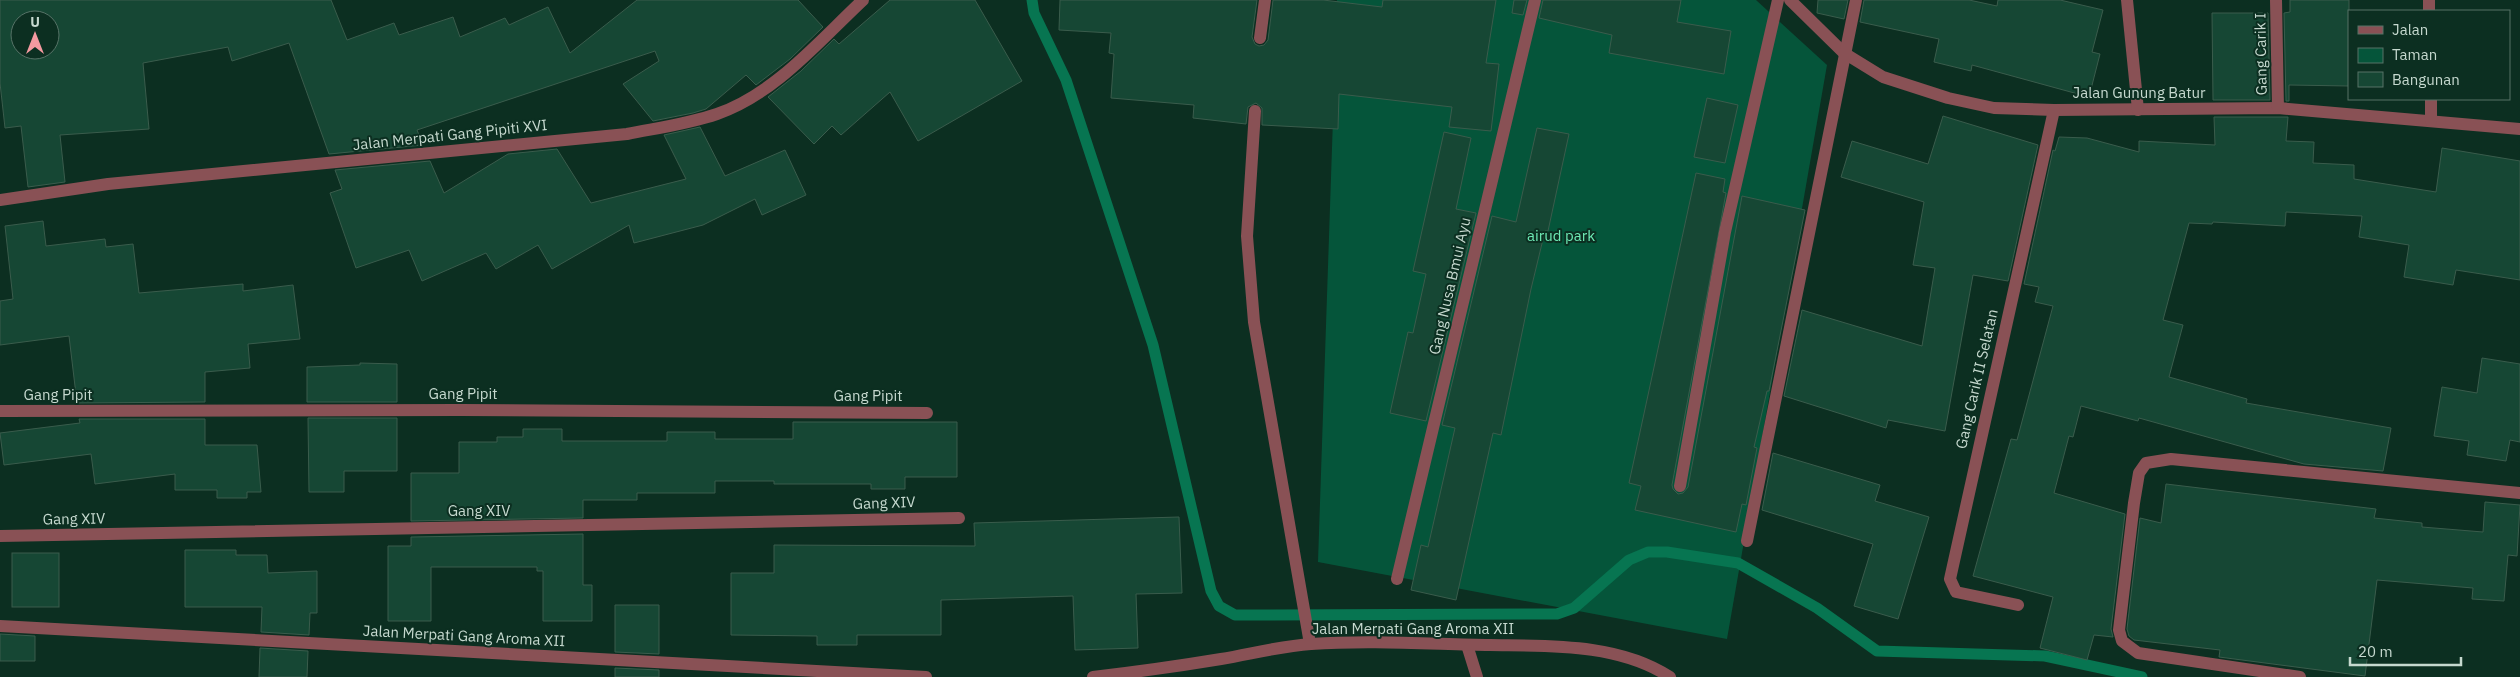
<svg xmlns="http://www.w3.org/2000/svg" width="2520" height="677" viewBox="0 0 2520 677" font-family="'IBM Plex Sans',sans-serif">
<rect width="100%" height="100%" fill="#0c2f21"/>
<path fill="#05553a" d="M1337,0H1756L1827,65L1727,639L1318,562Z"/>
<g fill="none" stroke-linecap="round" stroke-linejoin="round">
<path stroke="#077551" stroke-width="11" d="M1032,0L1034,13L1066,80L1153,345L1211,591L1219,606L1235,615L1557,614L1574,608L1629,560L1648,552H1667L1738,563L1817,608L1877,651L2045,656L2142,677"/>
</g>
<g fill="#164734" stroke="#3a5c4c" fill-rule="evenodd">
<path d="M0,0H331L347,40L394,23L399,35L453,17L460,37L505,18L509,25L548,7L570,53L637,0H798L823,27L790,59L756,85L746,75L706,109L693,113L653,121L623,84L659,61L655,51L417,130L423,145L329,154L289,43L232,61L228,47L143,63L149,129L60,135L65,182L28,187L21,126L5,128L0,83ZM20,20H50V50H20Z"/>
<path d="M890,0H975L1022,81L918,141L890,92L841,135L832,126L814,144L768,97L801,71L834,39L839,44Z"/>
<path d="M1060,0H1257L1252,37L1255,44L1259,46L1264,45L1268,40L1273,0H1323L1382,7L1383,0H1496L1486,63L1499,64L1491,131L1449,127L1452,107L1339,94L1338,129L1262,125V108L1256,103L1248,107L1246,124L1193,118L1194,105L1111,98L1114,54L1109,53L1111,33L1059,30Z"/>
<path d="M1514,0H1527L1523,15L1512,13Z"/>
<path d="M1543,0H1681L1677,22L1731,31L1724,74L1609,53L1612,35L1539,18Z"/>
<path d="M1818,0H1848L1844,19L1817,13Z"/>
<path d="M1864,0H1969L1997,6L1998,0H2060L2103,10L2092,52L2100,54L2089,97L1972,65L1971,71L1934,62L1939,39L1860,22Z"/>
<path d="M2290,0H2349V86L2289,85V101H2286L2284,13L2290,12Z"/>
<path d="M2212,13H2268L2270,100H2213Z"/>
<path d="M1707,98L1738,105L1725,163L1694,157Z"/>
<path d="M1943,116L2038,145L2008,281L1973,275L1945,431L1888,420L1886,428L1784,396L1802,310L1922,346L1935,268L1913,265L1924,202L1841,177L1852,141L1928,164Z"/>
<path d="M2214,117H2288L2286,141L2314,142L2313,163L2354,165V179L2436,192L2442,148L2520,161V280L2456,270L2453,285L2404,277L2409,245L2359,237L2362,216L2286,212L2285,226L2213,222L2212,224L2189,223L2163,320L2183,325L2169,377L2247,399L2246,403L2391,428L2383,471L2304,464L2139,418L2138,421L2081,406L2073,437L2069,436L2054,493L2125,514L2111,629L2113,637L2094,635L2087,660L2040,648L2053,597L1973,576L2011,439L2017,440L2053,306L2035,302L2039,287L2024,284L2053,150L2055,151L2059,137L2087,138L2139,152V141L2215,145Z"/>
<path d="M700,127L725,176L785,150L806,195L762,215L755,199L703,225L634,243L629,225L552,269L538,245L496,269L486,253L422,281L409,250L356,268L330,193L342,189L335,170L430,161L444,193L508,154L557,149L591,203L686,179L664,135Z"/>
<path d="M1537,128L1569,134L1548,231H1545L1531,289L1501,435L1493,433L1456,600L1411,590L1421,545L1428,547L1455,428L1442,425L1492,216L1516,222Z"/>
<path d="M1444,132L1471,138L1456,209L1476,213L1426,421L1390,413L1408,332L1413,333L1426,274L1413,271Z"/>
<path d="M1696,173L1725,179L1723,192L1726,193L1672,485L1673,489L1678,494L1683,493L1688,487L1742,196L1805,210L1769,391H1767L1754,447L1757,448L1746,505L1742,504L1736,532L1635,510L1641,486L1629,483Z"/>
<path d="M43,221L46,246L105,239L106,247L133,244L139,293L243,284V291L293,285L300,339L248,344L250,368L205,372V402L77,403L69,336L0,345V301L13,299L5,226Z"/>
<path d="M2482,358L2520,364V442L2510,440L2506,461L2467,455L2469,441L2434,436L2442,387L2477,393Z"/>
<path d="M360,363L397,364V402H307V367L360,365Z"/>
<path d="M308,418H397V471H344V492H309Z"/>
<path d="M79,419H205V445H257L261,492H247V498H217V490H175V474L95,484L91,454L4,465L0,433L80,423Z"/>
<path d="M793,422H957V477H905V489H871V484H774V481H715V493H637V500H583V518L411,521V473H459V442H497V437H523V429H562V441H667V432H715V439H793Z"/>
<path d="M1773,453L1880,485L1875,501L1929,517L1898,619L1854,606L1873,544L1762,510Z"/>
<path d="M2166,484L2376,509L2374,518L2422,523V527L2483,532L2485,502L2520,505L2517,556L2508,555L2504,601L2472,599L2473,588L2377,580L2365,676L2219,657L2220,650L2134,640L2129,636L2127,629L2140,518L2161,523Z"/>
<path d="M1179,517L1182,593L1136,594L1138,648L1075,650L1073,596L941,600V635H857V645H817V636L731,635V573H774V545L975,546L974,523Z"/>
<path d="M583,534V585H592V621H543V571H537V567H431V621H388V546H411V537Z"/>
<path d="M185,550H236V555H267L268,573L317,571V613H310L309,635L261,632L262,607H185Z"/>
<rect x="12" y="553" width="47" height="54"/>
<path d="M615,605H659V654L615,652Z"/>
<path d="M0,634L35,636V661H0Z"/>
<path d="M260,648L308,651L307,677H259Z"/>
<path d="M615,668L659,670V677H615Z"/>
</g>
<g fill="none" stroke-linecap="round" stroke-linejoin="round">
<g stroke="#895155" stroke-width="12">
<path d="M1790,0L1844,53L1883,77L1948,98L1994,108L2054,110L2278,108L2520,129"/>
<path d="M2127,0L2138,110"/>
<path d="M2276,0L2278,108"/>
<path d="M2429,0V11"/>
<path d="M1260,38L1265,0"/>
<path d="M2431,99V121"/>
<path d="M1255,111L1247,236L1254,322L1310,644"/>
<path d="M0,200L108,184L627,134C657,128 688,124 717,114C775,94 819,41 863,0"/>
<path d="M0,411L460,410L927,413"/>
<path d="M1680,486L1725,232L1778,0"/>
<path d="M0,536C320,530 640,526 959,518"/>
<path d="M1747,541L1856,0"/>
<path d="M1397,579L1535,0"/>
<path d="M2018,605L1956,592L1950,579L2054,110"/>
<path d="M0,626L926,677"/>
<path d="M1467,645L1477,677"/>
<path d="M1093,677C1136,672 1179,666 1221,659C1251,654 1281,646 1311,644C1370,640 1430,644 1490,645C1549,646 1618,643 1670,677"/>
<path d="M2300,677L2138,653L2122,641L2119,630L2134,503L2139,473L2146,463L2171,459L2520,493"/>
</g>
</g>
<g text-anchor="middle" stroke-width="4" stroke-linejoin="round" paint-order="stroke">
<g font-size="15" fill="#c6d9cf" stroke="#0c2f21">
<text transform="translate(2261 54) rotate(-91)" y="5">Gang Carik I</text>
<text x="2139" y="98">Jalan Gunung Batur</text>
<text transform="translate(450 135) rotate(-6)" y="5">Jalan Merpati Gang Pipiti XVI</text>
<text transform="translate(1450 286) rotate(-77)" y="5">Gang Nusa Bmui Ayu</text>
<text transform="translate(1977 379) rotate(-77)" y="5">Gang Carik II Selatan</text>
<text x="463" y="399">Gang Pipit</text>
<text x="58" y="400">Gang Pipit</text>
<text x="868" y="401">Gang Pipit</text>
<text transform="translate(884 503) rotate(-2)" y="5">Gang XIV</text>
<text x="479" y="516">Gang XIV</text>
<text transform="translate(74 519) rotate(-1)" y="5">Gang XIV</text>
<text x="1413" y="634">Jalan Merpati Gang Aroma XII</text>
<text transform="translate(464 636) rotate(3)" y="5">Jalan Merpati Gang Aroma XII</text>
</g>
<g font-size="15" fill="#6eeab5" stroke="#0c2f21">
<text x="1561" y="241">airud park</text>
</g>
</g>
<rect x="2348" y="10" width="162" height="90" fill="#0c2f21" stroke="#567367"/>
<rect x="2358" y="26" width="25" height="8" fill="#895155" stroke="#567367"/>
<text x="2392" y="35" font-size="15" fill="#c6d9cf">Jalan</text>
<rect x="2358" y="48" width="25" height="15" fill="#05553a" stroke="#567367"/>
<text x="2392" y="60" font-size="15" fill="#c6d9cf">Taman</text>
<rect x="2358" y="72" width="25" height="15" fill="#164734" stroke="#567367"/>
<text x="2392" y="85" font-size="15" fill="#c6d9cf">Bangunan</text>
<g transform="translate(35 35)"><circle r="24" fill="#0c2f21" stroke="#567367"/>
<path d="M0-4L9 19L0 12L-9 19Z" fill="#f49aa0"/>
<text y="-8" font-size="14" font-weight="bold" text-anchor="middle" fill="#c6d9cf">U</text>
</g>
<path d="M2350 657v8h111v-8" fill="none" stroke="#c6d9cf" stroke-width="2.5"/>
<text x="2358" y="657" font-size="15" fill="#c6d9cf" stroke="#0c2f21" stroke-width="4" paint-order="stroke">20 m</text>
</svg>
